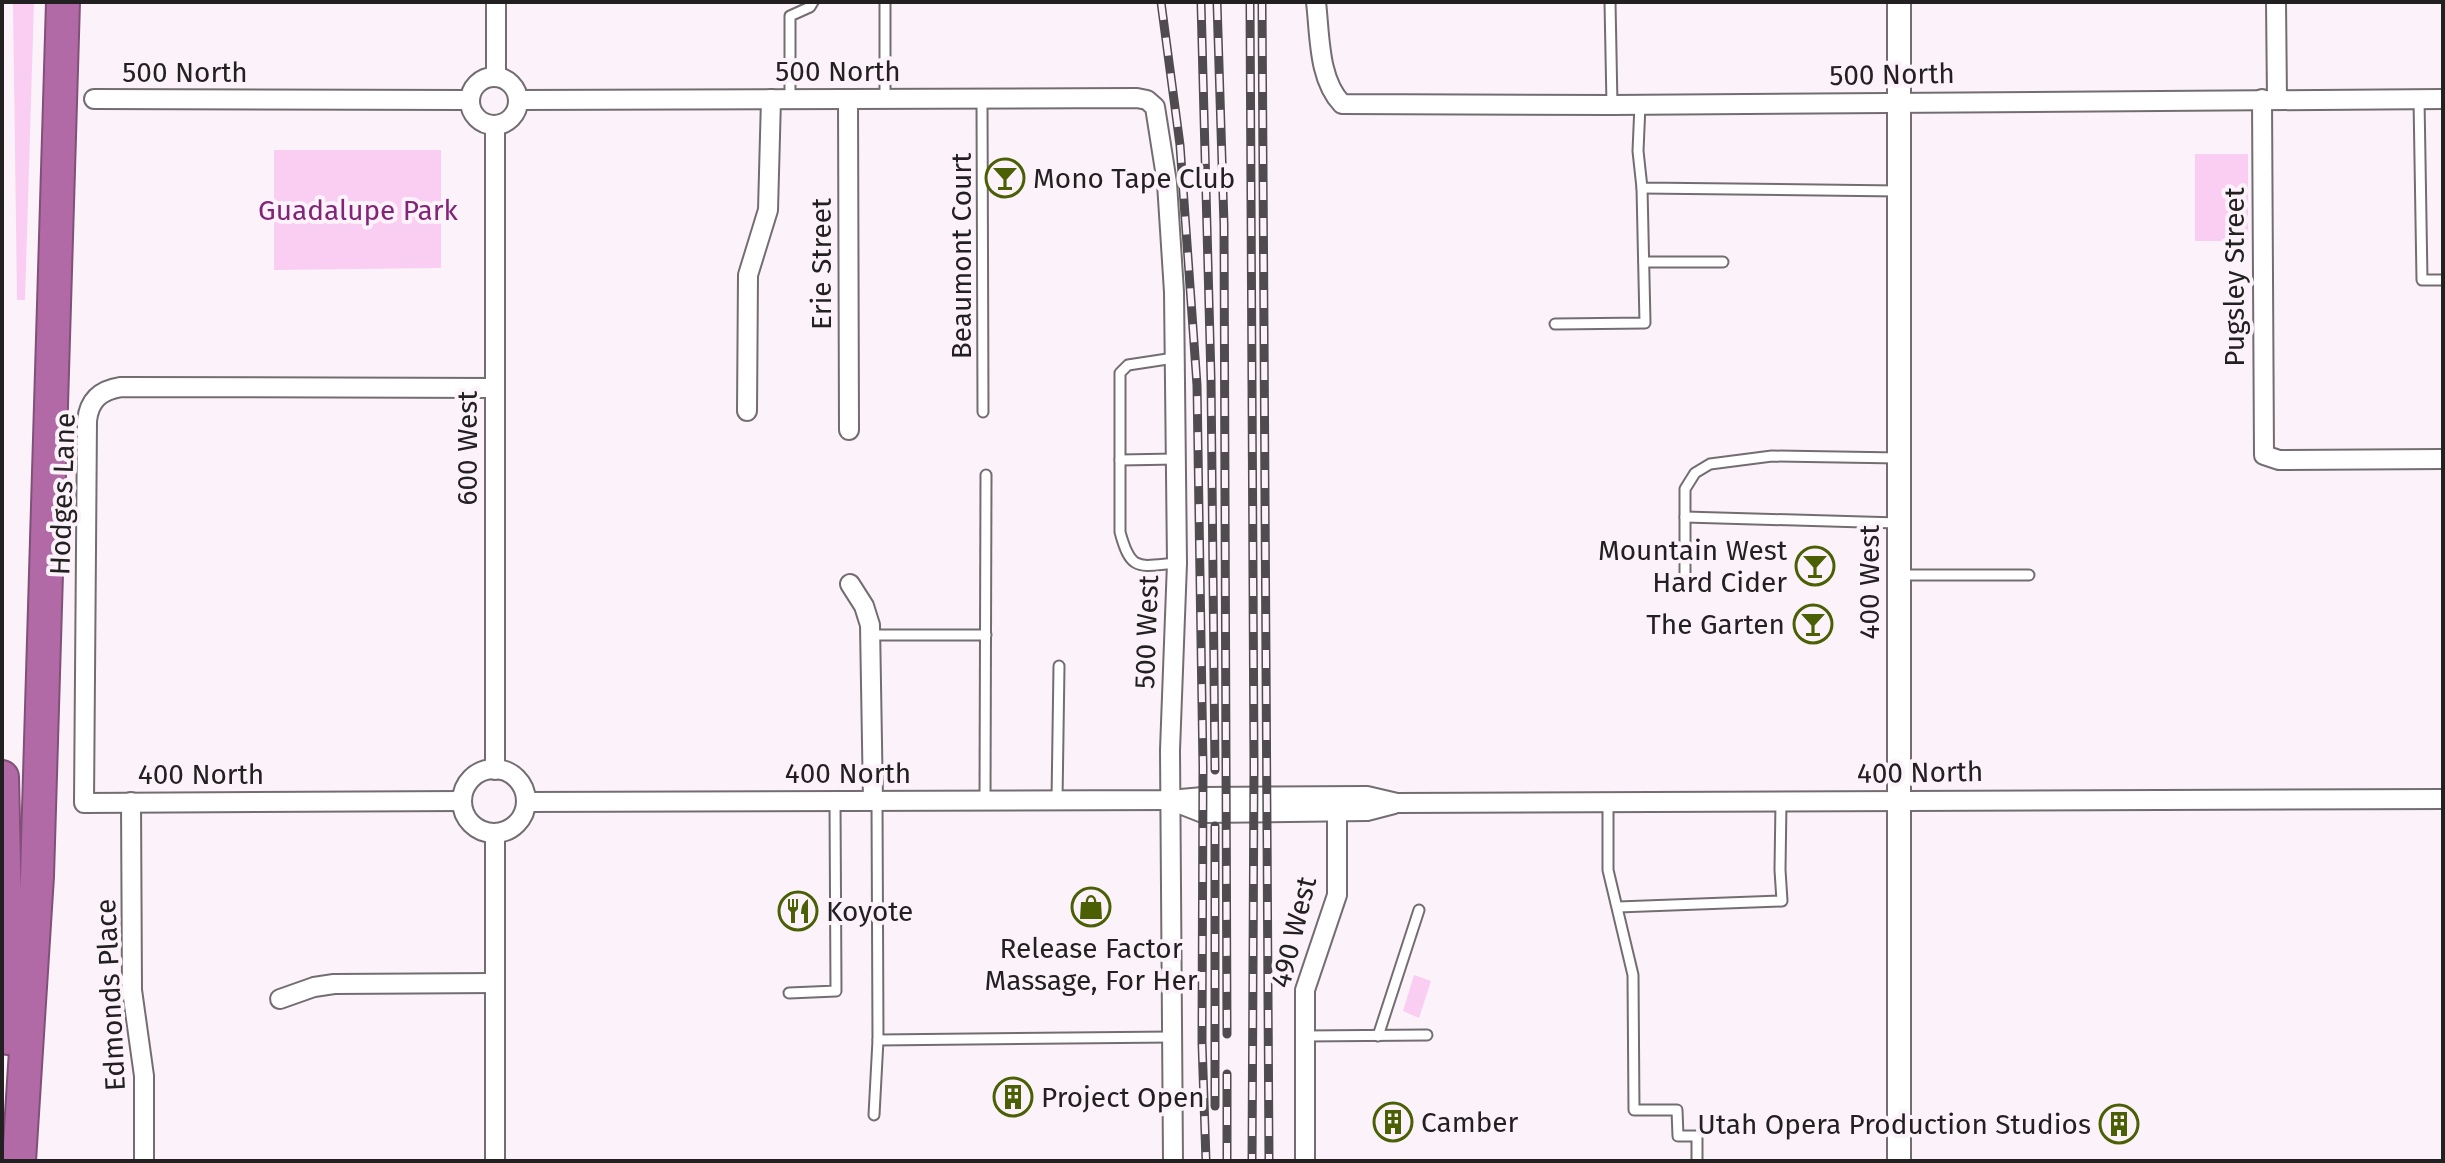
<svg xmlns="http://www.w3.org/2000/svg" width="2445" height="1163" viewBox="0 0 2445 1163" font-family="'Fira Sans',sans-serif">
<rect width="100%" height="100%" fill="#fbf3f9"/>
<g fill="#facdf2">
<path d="M13,2H34L25,300H17Z"/>
<path d="M274,150H441V268L274,270Z"/>
<rect x="2195" y="154" width="53" height="87"/>
<path d="M1414,975L1431,981L1419,1018L1403,1011Z"/>
</g>
<g fill="none" stroke-linecap="round" stroke-linejoin="round">
<defs>
<g id="service">
<path d="M885,2V99"/>
<path d="M1610,2L1612,105"/>
<path d="M790,99V16L810,7L813,2"/>
<path d="M982,99L983,412"/>
<path d="M2419,99L2422,280H2443"/>
<path d="M1640,105L1638,151L1642,188L1899,191"/>
<path d="M1644,262H1723"/>
<path d="M1555,324L1645,323L1642,188"/>
<path d="M1174,358L1128,365L1120,373V532C1131,573 1139,566 1177,563"/>
<path d="M1120,460L1176,459"/>
<path d="M1685,517L1898,523"/>
<path d="M1899,575H2029"/>
<path d="M1685,588V489L1695,473L1710,464L1772,456L1899,458"/>
<path d="M871,635H986"/>
<path d="M877,801L878,1040"/>
<path d="M985,801L986,475"/>
<path d="M1057,801L1059,666"/>
<path d="M1608,803V870L1633,975L1634,1110H1677L1678,1136H1697V1161"/>
<path d="M1618,907L1782,901L1780,870L1781,802"/>
<path d="M789,993L836,991L835,801"/>
<path d="M1304,1036L1427,1035"/>
<path d="M1378,1036L1419,910"/>
<path d="M874,1115L878,1040L1172,1037"/>
</g>
<g id="minor">
<path d="M496,2V77"/>
<path d="M1316,2C1320,35 1318,79 1342,104L1612,105L2443,99"/>
<path d="M2276,2L2277,99"/>
<circle cx="494" cy="101" r="24"/>
<path d="M94,99L469,100"/>
<path d="M848,99L849,430"/>
<path d="M2262,99L2264,455L2279,460L2443,459"/>
<path d="M518,100L1137,98L1147,100L1155,107L1167,183L1174,292L1177,563L1170,750L1173,1161"/>
<path d="M495,126V770"/>
<path d="M747,411L748,275L768,210L771,99"/>
<path d="M850,584L864,606L870,625L873,801"/>
<circle cx="494" cy="801" r="32"/>
<path d="M462,801L84,803L87,421C89,400 101,390 121,387L495,388"/>
<path d="M131,802L132,990L144,1076V1161"/>
<path d="M526,802L1170,800L1203,797L1367,796L1397,803L2443,799"/>
<path d="M1175,802L1203,813L1367,811L1394,804"/>
<path d="M495,833V1161"/>
<path d="M280,999L314,987L334,984L495,983"/>
<path d="M1305,1161V990L1337,895V811"/>
</g>
<path id="tertiary" d="M1899,2V1161"/>
<g id="motorway">
<path d="M2,777L8,1038"/>
<path d="M19,1161L37,876L63,2"/>
</g>
</defs>
<use href="#service" stroke="#736d72" stroke-width="13"/>
<use href="#minor" stroke="#736d72" stroke-width="22"/>
<use href="#tertiary" stroke="#736d72" stroke-width="26"/>
<use href="#motorway" stroke="#805078" stroke-width="36"/>
<use href="#service" stroke="#fff" stroke-width="9"/>
<use href="#minor" stroke="#fff" stroke-width="18"/>
<use href="#tertiary" stroke="#fff" stroke-width="22"/>
<use href="#motorway" stroke="#b26aa7" stroke-width="32"/>
<defs>
<g id="rail">
<path d="M1161,2L1180,145L1197,385L1203,767L1202,1042L1206,1161"/>
<path d="M1201,2L1211,379L1215,770"/>
<path d="M1217,2L1224,225L1227,1034"/>
<path d="M1250,2L1254,767L1252,1161"/>
<path d="M1262,2L1269,1161"/>
<path d="M1215,826V1106"/>
<path d="M1227,1161V1074"/>
</g>
</defs>
<use href="#rail" stroke="#4f4b4e" stroke-width="9"/>
<use href="#rail" stroke="#fbf3f9" stroke-width="6" stroke-dasharray="18" stroke-linecap="butt"/>
</g>
<defs>
<symbol id="bar-ring" viewBox="-11 -11 22 22"><circle r="9.5" fill="#fbf3f9" stroke="#4b5f05" stroke-width="1.5"/><path d="M-6-5H6L.8 .8V4.5H3.5V6h-7V4.5H-.8V.8Z" fill="#4b5f05"/></symbol>
<symbol id="shop-ring" viewBox="-11 -11 22 22"><circle r="9.5" fill="#fbf3f9" stroke="#4b5f05" stroke-width="1.5"/><path d="M-5-2.5h2.3a2.7 3.5 0 0 1 5.4 0H5L5.5 6h-11ZM-1.5-2.5h3a1.5 2.3 0 0 0-3 0Z" fill="#4b5f05"/></symbol>
<symbol id="restaurant-ring" viewBox="-11 -11 22 22"><circle r="9.5" fill="#fbf3f9" stroke="#4b5f05" stroke-width="1.5"/><path d="M-5-6h1v4h1v-4h1v4h1v-4h1v5L-1.5 .5V6h-2V.5L-5-1ZM5-6V6H3V1.5H1.5Q1.5-4 5-6Z" fill="#4b5f05"/></symbol>
<symbol id="building-ring" viewBox="-11 -11 22 22"><circle r="9.5" fill="#fbf3f9" stroke="#4b5f05" stroke-width="1.5"/><path d="M-4-6H4V6H1V3H-1V6H-4ZM-2.5-4.3h1.7v1.8h-1.7ZM.8-4.3h1.7v1.8H.8ZM-2.5-1h1.7V.8h-1.7ZM.8-1h1.7V.8H.8Z" fill="#4b5f05"/></symbol>
</defs>
<g fill-rule="evenodd">
<use href="#bar-ring" x="983" y="156" width="44" height="44"/>
<use href="#bar-ring" x="1793" y="544" width="44" height="44"/>
<use href="#bar-ring" x="1791" y="602" width="44" height="44"/>
<use href="#shop-ring" x="1069" y="885" width="44" height="44"/>
<use href="#restaurant-ring" x="776" y="889" width="44" height="44"/>
<use href="#building-ring" x="991" y="1075" width="44" height="44"/>
<use href="#building-ring" x="1371" y="1100" width="44" height="44"/>
<use href="#building-ring" x="2097" y="1102" width="44" height="44"/>
</g>
<g text-anchor="middle" stroke-width="8" stroke-linejoin="round" paint-order="stroke">
<g font-size="28" fill="#232022" stroke="#fbf3f9">
<text x="838" y="81">500 North</text>
<text x="185" y="82">500 North</text>
<text transform="translate(1892 74) rotate(-1)" y="10">500 North</text>
<text transform="translate(961 256) rotate(-90)" y="10">Beaumont Court</text>
<text transform="translate(821 264) rotate(-90)" y="10">Erie Street</text>
<text transform="translate(2234 277) rotate(-90)" y="10">Pugsley Street</text>
<text transform="translate(467 448) rotate(-90)" y="10">600 West</text>
<text transform="translate(62 494) rotate(-88)" y="10">Hodges Lane</text>
<text transform="translate(1869 582) rotate(-90)" y="10">400 West</text>
<text transform="translate(1146 632) rotate(-88)" y="10">500 West</text>
<text transform="translate(1920 772) rotate(-1)" y="10">400 North</text>
<text x="848" y="783">400 North</text>
<text x="201" y="784">400 North</text>
<text transform="translate(1293 932) rotate(-76)" y="10">490 West</text>
<text transform="translate(110 995) rotate(-93)" y="10">Edmonds Place</text>
</g>
<g font-size="28" fill="#232022" stroke="#fbf3f9" text-anchor="start">
<text x="1033" y="188">Mono Tape Club</text>
<text x="1787" y="560" text-anchor="end">Mountain West<tspan x="1787" dy="32">Hard Cider</tspan></text>
<text x="1785" y="634" text-anchor="end">The Garten</text>
<text x="826" y="921">Koyote</text>
<text x="1091" y="958" text-anchor="middle">Release Factor<tspan x="1091" dy="32">Massage, For Her</tspan></text>
<text x="1041" y="1107">Project Open</text>
<text x="1421" y="1132">Camber</text>
<text x="2091" y="1134" text-anchor="end">Utah Opera Production Studios</text>
</g>
<g font-size="28" fill="#822578" stroke="#fbf3f9">
<text x="358" y="220">Guadalupe Park</text>
</g>
</g>
<rect width="2445" height="1163" fill="none" stroke="#232022" stroke-width="8"/>
</svg>
